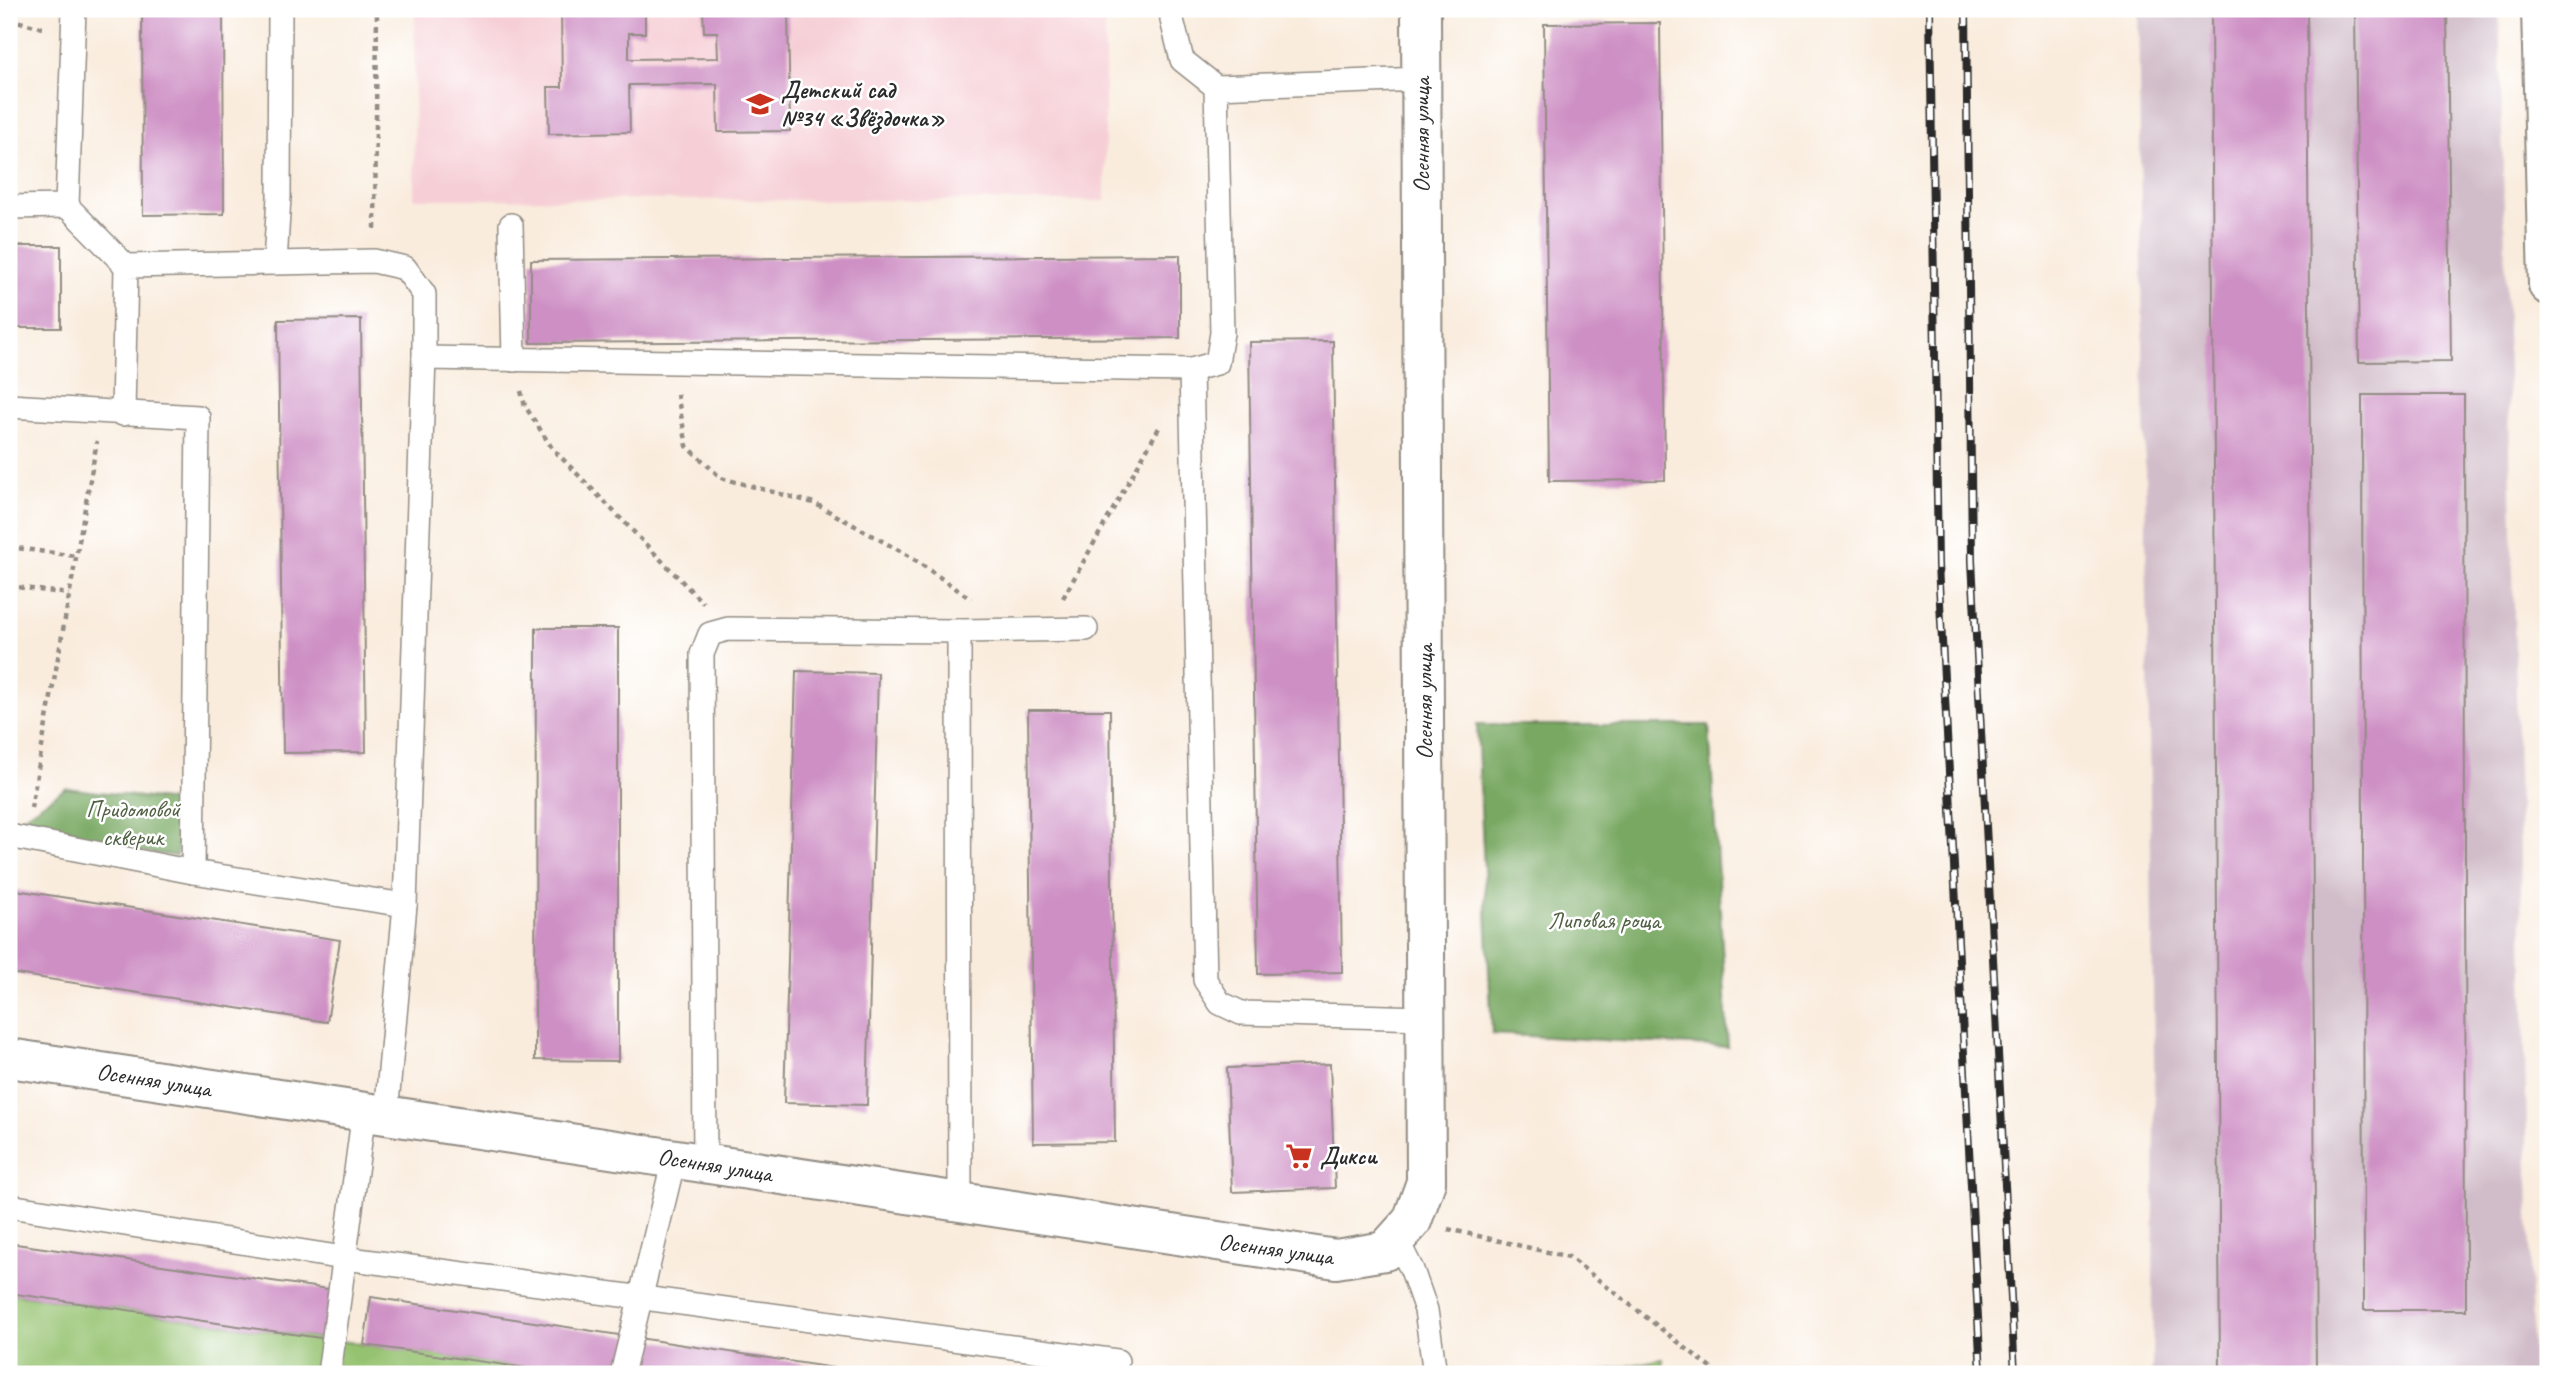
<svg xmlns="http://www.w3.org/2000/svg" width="2557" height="1383" viewBox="0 0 2557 1383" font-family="Caveat,sans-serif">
<rect width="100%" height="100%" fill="#fff"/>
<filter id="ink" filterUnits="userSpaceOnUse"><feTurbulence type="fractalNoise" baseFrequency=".0143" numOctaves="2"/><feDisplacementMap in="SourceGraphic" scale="14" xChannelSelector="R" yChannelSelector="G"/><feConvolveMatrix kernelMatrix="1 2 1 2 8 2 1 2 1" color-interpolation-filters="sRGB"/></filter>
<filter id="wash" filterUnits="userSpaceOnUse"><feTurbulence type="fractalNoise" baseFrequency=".00686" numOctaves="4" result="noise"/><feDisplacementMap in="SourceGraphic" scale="28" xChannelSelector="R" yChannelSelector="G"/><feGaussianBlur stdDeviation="1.57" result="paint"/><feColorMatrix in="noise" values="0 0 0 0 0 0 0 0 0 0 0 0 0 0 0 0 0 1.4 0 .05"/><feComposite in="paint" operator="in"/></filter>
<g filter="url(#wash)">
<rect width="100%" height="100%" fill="#f9ecdd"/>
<path fill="#f6cfd6" d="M415,9H1105V201L414,199Z"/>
<path fill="#d1bdc9" d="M2138,9H2499L2533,1374H2152L2155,1123Z"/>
<g fill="#95c270" stroke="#60764e" stroke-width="2">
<path d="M9,1293L569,1374H9Z"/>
<path d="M1663,1359L1664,1374H1588Z"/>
</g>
<g fill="#78a862" stroke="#526a46" stroke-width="2">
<path d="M1477,725H1709L1728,1047L1492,1034Z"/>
<path d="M66,788L183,802L176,856L9,836V826Z"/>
</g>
<g id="blocks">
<g fill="#ce8fc4">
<path d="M142,9H223L224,214L143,215Z"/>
<path d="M561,9H645V33H629V59L718,58L717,32H704L703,9H788L790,131L718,132L717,84L629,85L630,132L549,134L548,87H562Z"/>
<rect x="1217" y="9" width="74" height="4"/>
<path d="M2211,9H2307L2316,1374H2220Z"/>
<path d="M2355,9H2447L2451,361L2359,362Z"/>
<path d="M1660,23L1665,480L1549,481L1544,24Z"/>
<rect x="9" y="246" width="52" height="82"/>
<path d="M1180,255V338L531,343V260Z"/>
<path d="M361,319L366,752L283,753L278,320Z"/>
<path d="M1333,341L1342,972L1258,974L1249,342Z"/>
<path d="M2362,395H2464L2466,1310H2364Z"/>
<path d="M536,628H618V1061L535,1060Z"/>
<path d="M796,671L878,673L867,1105L784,1103Z"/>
<path d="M1028,710H1110L1115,1142L1033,1143Z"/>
<path d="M9,889L340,940L327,1022L9,973Z"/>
<path d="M1330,1064L1335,1188L1232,1192L1227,1068Z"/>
<path d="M9,1243L335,1290L328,1339L9,1293Z"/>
<path d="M371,1297L867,1373V1374H569L364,1345Z"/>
</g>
</g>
</g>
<g filter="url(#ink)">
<use href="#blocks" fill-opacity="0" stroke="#928c84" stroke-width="2"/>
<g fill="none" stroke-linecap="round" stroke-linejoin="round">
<defs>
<g id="service">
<path d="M1172,9V20L1182,60L1216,87"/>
<path d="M67,206L74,9"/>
<path d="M9,207L67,206L126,266"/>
<path d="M511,225L514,360"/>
<path d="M275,263L374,261L405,268L424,294V358"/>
<path d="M1191,370L1205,980L1220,1003L1241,1013L1425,1018"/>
<path d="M9,406L198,417L193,872L405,905"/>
<path d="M123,414L126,266L275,263L279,197L280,9"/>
<path d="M959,631L1086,629"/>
<path d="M9,836L193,872"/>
<path d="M386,1115L405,905L424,358L1191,370L1217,363L1222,333L1216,87L1421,79"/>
<path d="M705,1164L702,654L710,634L728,629L959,631L960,1202"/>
<path d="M9,1206L344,1258L1117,1361"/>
<path d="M1396,1238L1412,1270L1426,1310L1435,1374"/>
<path d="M329,1374L364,1111"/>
<path d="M622,1374L674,1159"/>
</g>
<path id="minor" d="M9,1058L1336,1259L1385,1251L1412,1221L1426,1182L1421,9"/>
<path id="secondary" d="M2541,9L2548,285"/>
</defs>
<use href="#service" stroke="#928c84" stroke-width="26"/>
<use href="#minor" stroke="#928c84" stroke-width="42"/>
<use href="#secondary" stroke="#928c84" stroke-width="42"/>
<g stroke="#928c84" stroke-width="4.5" stroke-dasharray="5 5" stroke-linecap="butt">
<path d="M9,19L42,28"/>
<path d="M375,229L377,9"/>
<path d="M521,391L525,406L552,448L703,603"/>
<path d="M677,394L687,446L721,478L814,503L909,556L971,599"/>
<path d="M9,547L76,556"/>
<path d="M9,586L69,594"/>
<path d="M1063,598L1160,426"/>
<path d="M31,808L97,441"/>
<path d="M1448,1229L1569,1257L1719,1374"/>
</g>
<use href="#service" stroke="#fff" stroke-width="23"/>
<use href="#minor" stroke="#fff" stroke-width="38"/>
<use href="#secondary" stroke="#fff" stroke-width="38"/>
<defs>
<g id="rail">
<path d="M1930,9L1938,565L1981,1374"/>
<path d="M1966,9L1972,561L2015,1374"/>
</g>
</defs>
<use href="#rail" stroke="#2b2b2b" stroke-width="8"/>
<use href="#rail" stroke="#fff" stroke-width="5" stroke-dasharray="16" stroke-linecap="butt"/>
</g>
</g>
<defs>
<symbol id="school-bare" viewBox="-9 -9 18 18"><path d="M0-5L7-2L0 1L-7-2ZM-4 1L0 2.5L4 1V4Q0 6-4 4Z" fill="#c8321e" stroke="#fff" stroke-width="2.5" paint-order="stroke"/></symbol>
<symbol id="supermarket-bare" viewBox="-9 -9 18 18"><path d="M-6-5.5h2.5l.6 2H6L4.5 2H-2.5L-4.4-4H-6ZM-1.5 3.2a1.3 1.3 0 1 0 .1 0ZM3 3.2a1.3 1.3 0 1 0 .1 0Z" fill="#c8321e" stroke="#fff" stroke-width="2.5" paint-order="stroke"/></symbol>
</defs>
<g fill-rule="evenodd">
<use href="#school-bare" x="741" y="85" width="38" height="38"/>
<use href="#supermarket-bare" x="1280" y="1137" width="38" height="38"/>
</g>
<g text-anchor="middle" stroke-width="5" stroke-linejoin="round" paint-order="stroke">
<g font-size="24" font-weight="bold" fill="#2b2b2b" stroke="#fff" text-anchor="start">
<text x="781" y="98">Детский сад<tspan x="781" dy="28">№34 «Звёздочка»</tspan></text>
<text x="1320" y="1164">Дикси</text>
</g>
<g font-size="24" fill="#2b2b2b" stroke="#fff">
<text transform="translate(1421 135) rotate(-90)" y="8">Осенняя улица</text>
<text transform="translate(1424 702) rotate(-90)" y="8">Осенняя улица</text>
<text transform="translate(154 1080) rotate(9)" y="8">Осенняя улица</text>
<text transform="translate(715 1165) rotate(9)" y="8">Осенняя улица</text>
<text transform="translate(1276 1249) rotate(8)" y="8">Осенняя улица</text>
</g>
<g font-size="24" fill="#506043" stroke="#fff">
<text x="133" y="817">Придомовой<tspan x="133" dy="28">скверик</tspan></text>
<text x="1604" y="928">Липовая роща</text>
</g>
</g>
<rect width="2557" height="1383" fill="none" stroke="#fff" stroke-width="35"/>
</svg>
